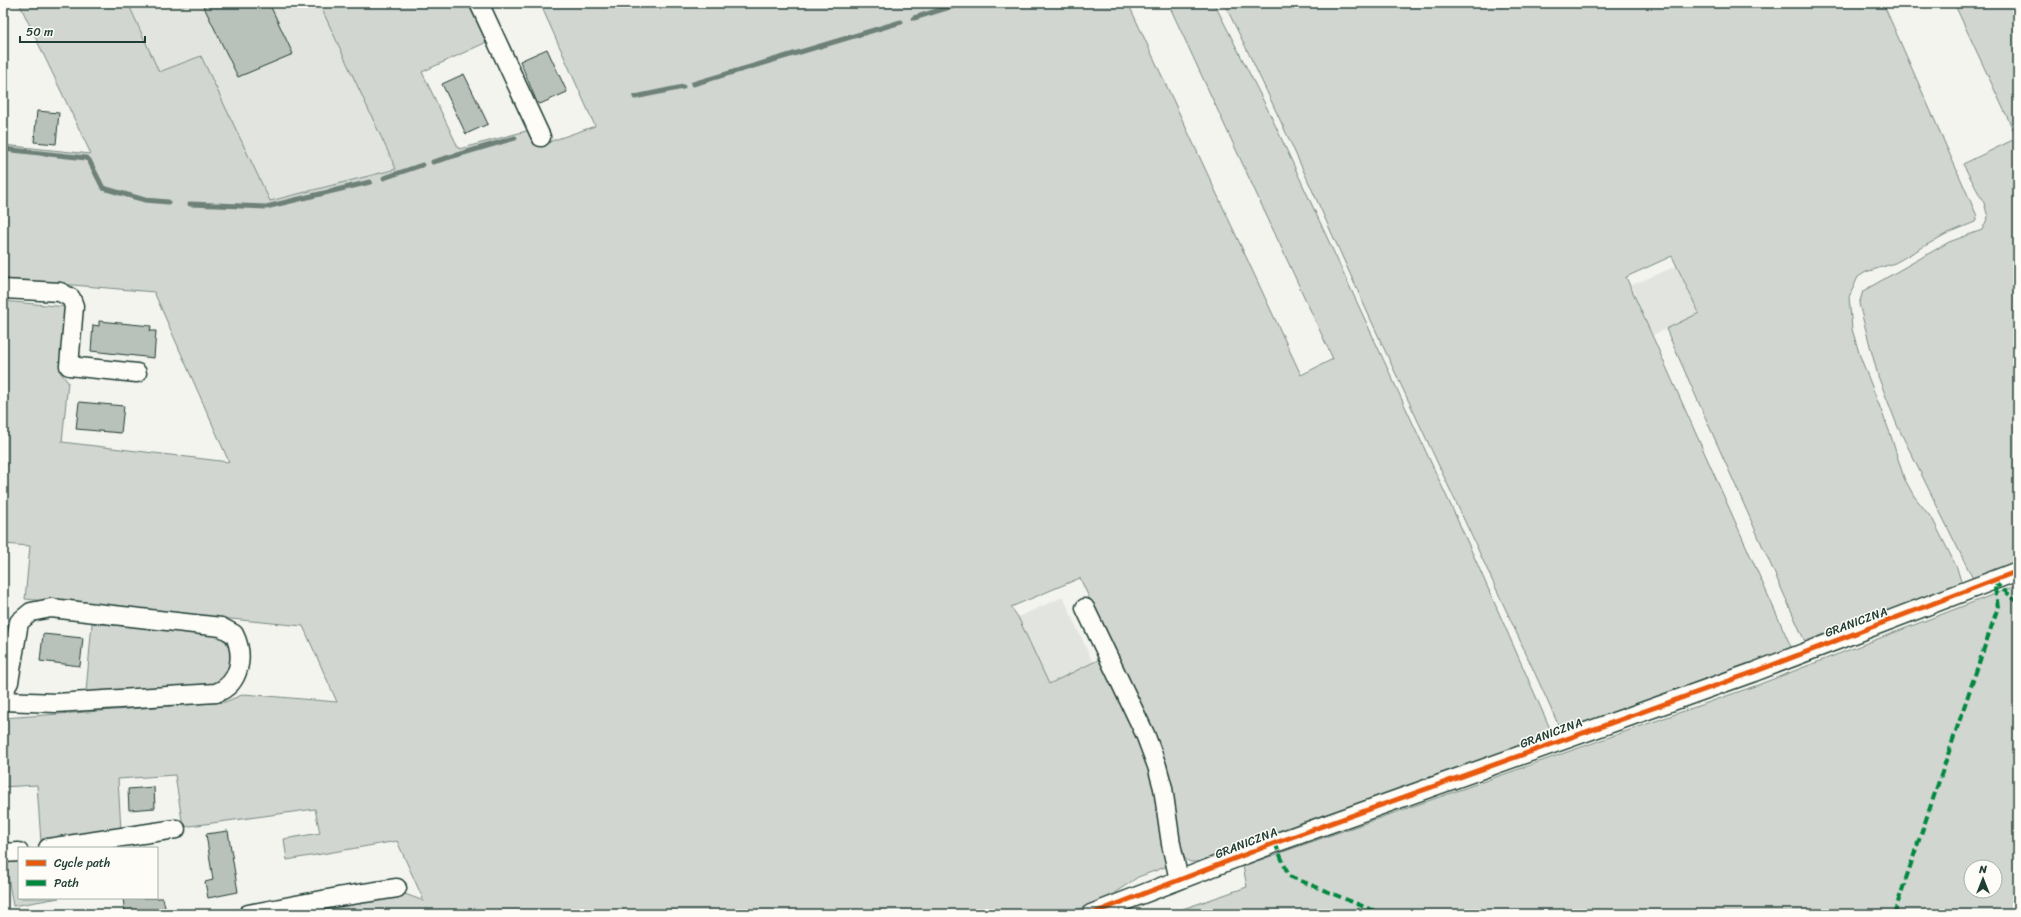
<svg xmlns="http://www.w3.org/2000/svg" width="2021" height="917" viewBox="0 0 2021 917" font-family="Sriracha,sans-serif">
<rect width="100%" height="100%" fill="#f4f4ef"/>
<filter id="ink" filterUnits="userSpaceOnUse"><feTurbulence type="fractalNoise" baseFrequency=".025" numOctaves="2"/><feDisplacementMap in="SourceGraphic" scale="8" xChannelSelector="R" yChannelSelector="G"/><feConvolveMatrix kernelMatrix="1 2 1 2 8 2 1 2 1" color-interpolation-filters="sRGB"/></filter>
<g filter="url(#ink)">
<g fill="#e2e5df">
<path d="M128,3H319L396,169L269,201L201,56L159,72Z"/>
<path d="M1676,266L1699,313L1653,335L1630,286Z"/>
<path d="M1063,597L1093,663L1049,684L1018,617Z"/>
</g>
<g fill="#d1d6d1" stroke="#788a82" fill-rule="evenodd">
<path d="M19,3H128L159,72L201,56L270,201L396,169L319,3H471L489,41L422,72L459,149L530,130L537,146L595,126L540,3H1128L1301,375L1333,359L1168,3H1214L1270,114L1464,534L1552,733L1514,747L1516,751L1202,862H1190L1182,857L1158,746L1080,578L1011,607L1018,617L1049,684L1104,657L1136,733L1162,807L1171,865L1138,877L1104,900L1064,914H285L392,893L405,894L424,901L397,841L287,860L284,839L320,833L315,809L183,827L175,775L118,779L121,830L41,842L37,785L3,787V718L225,702L244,694L337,702L303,626L25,599L30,546L3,544V301L67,307L60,372L68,382L62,442L229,462L154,292L3,279V145L91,154Z"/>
<path d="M1224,3H1883L1977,216L1975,222L1946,234L1895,263L1866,272L1858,277L1849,297L1852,329L1860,356L1890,433L1904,478L1914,496L1933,520L1957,568L1962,585L1806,644L1666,329L1699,313L1672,256L1626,277L1792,649L1562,733C1505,606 1446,481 1387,355C1333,238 1282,119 1224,3Z"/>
<path d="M1954,3H2018V564L1974,581L1897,425L1878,376L1859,304L1863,291L1949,242L1982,230L1988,217L1984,203L1963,164L2017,138Z"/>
<path d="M2018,585V914H1168L1247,887L1243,866L1755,686ZM1971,867H1995V891H1971Z"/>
<path d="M92,623L220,635L231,649L228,673L220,683L86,692Z"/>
<path d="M19,858V898H59L13,906L5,860Z"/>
</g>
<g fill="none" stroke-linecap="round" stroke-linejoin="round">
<g stroke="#6e8179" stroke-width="5">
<path d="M914,18L963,3"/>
<path d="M693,84L901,22"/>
<path d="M635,97L683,87"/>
<path d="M3,149L86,158L89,160L103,188L145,200L168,202"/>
<path d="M433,162L515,138"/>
<path d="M384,178L422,165"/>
<path d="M190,204L266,207L370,182"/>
</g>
</g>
<g fill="#b9c1bb" stroke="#1f3d34">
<path d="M202,3H269L293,54L238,77Z"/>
<path d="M547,49L567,92L540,104L536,100L520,61Z"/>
<path d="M464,74L488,124L466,134L442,84Z"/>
<path d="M37,111L59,113L56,144L34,142Z"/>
<path d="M99,321L151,326L150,331H156L154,358L91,351L93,325L99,326Z"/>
<path d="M79,402L124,406L121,433L76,429Z"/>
<path d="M43,634L83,638L80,666L40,661Z"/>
<path d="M154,787L155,808L129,810L128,789Z"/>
<path d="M228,831L238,892L208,898L205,882L213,880L206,834Z"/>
<path d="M123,898H163L166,912L153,914H125Z"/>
</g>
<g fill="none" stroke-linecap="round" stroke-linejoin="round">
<defs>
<g id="minor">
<path d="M479,3L541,137"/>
<path d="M3,289L60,292L71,298L74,306L69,366L137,373"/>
<path d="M1085,608L1145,734L1157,766L1163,788L1171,844L1179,880"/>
<path d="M3,693L9,682L19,622L31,612L51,608L221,627L234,634C245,656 240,684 216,693L56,703L3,701"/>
<path d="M48,848L176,829"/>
<path d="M3,853L19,852"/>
<path d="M248,914L338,897L397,888"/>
<path d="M1091,914L1275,843L1754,672L2018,571"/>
</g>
</defs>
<use href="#minor" stroke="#1f3d34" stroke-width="21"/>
<use href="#minor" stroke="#fdfcf7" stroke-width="18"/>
<g stroke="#00873e" stroke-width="4" stroke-dasharray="8 4" stroke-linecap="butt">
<path d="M1994,582L2018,602"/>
<path d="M1275,843L1289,876L1382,914"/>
<path d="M1894,914L1998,607L1994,582"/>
</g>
<defs>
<path id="cycleway" d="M1091,914L1275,843L1754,672L2018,571"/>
</defs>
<use href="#cycleway" stroke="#fdfcf7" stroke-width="8"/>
<use href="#cycleway" stroke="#e8590c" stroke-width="5"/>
</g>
</g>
<g text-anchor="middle" stroke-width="3" stroke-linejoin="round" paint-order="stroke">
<g font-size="12" fill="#1f3d34" stroke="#fdfcf7">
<text transform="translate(1856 622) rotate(-20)" y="4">GRANICZNA</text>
<text transform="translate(1551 733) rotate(-20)" y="4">GRANICZNA</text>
<text transform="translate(1246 843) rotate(-21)" y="4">GRANICZNA</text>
</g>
</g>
<rect width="2021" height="917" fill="none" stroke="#fdfcf7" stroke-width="16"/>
<rect x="8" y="8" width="2005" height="901" fill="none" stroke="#1f3d34" stroke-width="1.5" filter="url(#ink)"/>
<rect x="18" y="847" width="140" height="52" fill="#fdfcf7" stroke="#a4b0a9"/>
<rect x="26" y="860" width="20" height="6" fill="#e8590c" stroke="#a4b0a9"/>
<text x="54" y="867" font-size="12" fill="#1f3d34">Cycle path</text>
<rect x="26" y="880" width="20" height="6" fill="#00873e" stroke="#a4b0a9"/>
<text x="54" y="887" font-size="12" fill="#1f3d34">Path</text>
<g transform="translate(1983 879)"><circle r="19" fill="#fdfcf7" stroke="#a4b0a9"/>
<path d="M0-3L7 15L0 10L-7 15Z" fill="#1f3d34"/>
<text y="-6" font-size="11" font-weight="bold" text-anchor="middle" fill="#1f3d34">N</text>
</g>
<path d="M20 36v6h125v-6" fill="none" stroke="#1f3d34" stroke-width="2"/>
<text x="26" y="36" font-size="12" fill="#1f3d34" stroke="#fdfcf7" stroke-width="3" paint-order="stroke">50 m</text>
</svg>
